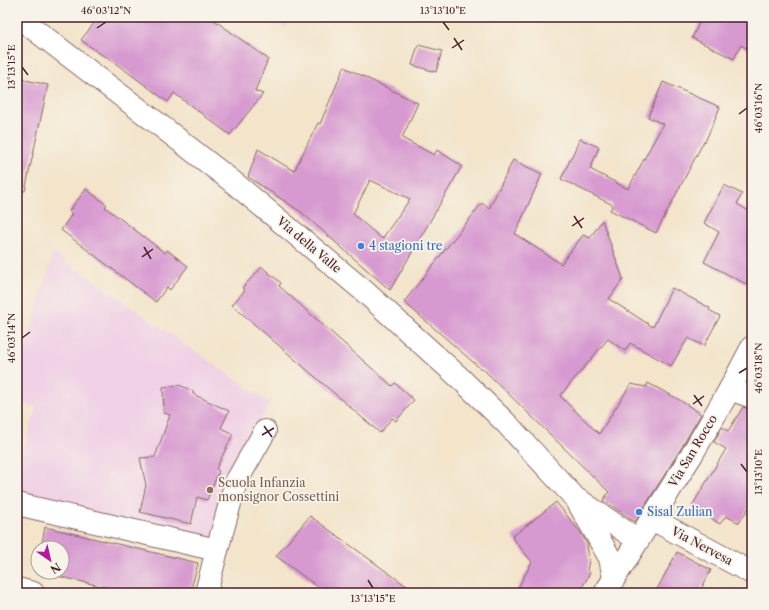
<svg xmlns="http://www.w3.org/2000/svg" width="769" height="610" viewBox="0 0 769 610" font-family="'Libre Caslon Text',serif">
<rect width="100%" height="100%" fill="#f7f3e8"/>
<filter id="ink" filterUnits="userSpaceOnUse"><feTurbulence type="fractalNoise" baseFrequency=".025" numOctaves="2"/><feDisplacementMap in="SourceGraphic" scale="8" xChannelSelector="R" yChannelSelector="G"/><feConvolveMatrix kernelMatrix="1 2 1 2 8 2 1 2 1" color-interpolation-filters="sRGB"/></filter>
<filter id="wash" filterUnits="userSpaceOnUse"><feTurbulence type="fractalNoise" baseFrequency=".012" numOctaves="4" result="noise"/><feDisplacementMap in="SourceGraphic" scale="16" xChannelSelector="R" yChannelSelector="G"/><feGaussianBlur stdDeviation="0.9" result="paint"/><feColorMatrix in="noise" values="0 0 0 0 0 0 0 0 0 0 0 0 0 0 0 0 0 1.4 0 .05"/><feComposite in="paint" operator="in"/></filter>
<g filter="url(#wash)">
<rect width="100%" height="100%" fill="#f3e4ca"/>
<g fill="#f0d0e5">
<path d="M269,17H293L285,28Z"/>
<path d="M53,253L270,403L228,476L212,542L17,495V472L36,407L17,402V382Z"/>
</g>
<g id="blocks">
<g fill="#d79ad0" fill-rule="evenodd">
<path d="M99,17H210L268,59L255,91L263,94L230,135L174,93L168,102L107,57L102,55L81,40Z"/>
<path d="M702,17H752V52L741,45L734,59L692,38Z"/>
<path d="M418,45L442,51L436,72L412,65Z"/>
<path d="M344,67L418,103L402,138L434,155L437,150L462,166L390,290L301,212L248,177L258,149L294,171L318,123L320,124ZM370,180L410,199L382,239L353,214Z"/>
<path d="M17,78L48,85L25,191L17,190Z"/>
<path d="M663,82L720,107L705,142L704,141L656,233L610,210L613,205L561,179L580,139L599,147L590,169L628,189L663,124L648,117Z"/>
<path d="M513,160L542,174L515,234L561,264L583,235L590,238L602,220L623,279L609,299L653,327L672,288L710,308L709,310L720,316L704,346L688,338L671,366L630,343L625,351L608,339L560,396L599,434L631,384L646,387L648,383L678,399L701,414L680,450L635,522L603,500L609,492L482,368L481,369L404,302L482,203L489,209Z"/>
<path d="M724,185L742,194L737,204L752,213V272L746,284L704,262L719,232L704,223Z"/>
<path d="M86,189L107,205L105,207L165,253L167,250L188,266L170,290L167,287L156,302L61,230L72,214L69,211Z"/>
<path d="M262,267L281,283L279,286L392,386L395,383L414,400L396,421L392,418L380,433L232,305L245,290L242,288Z"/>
<path d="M179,385L193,391V394L229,411L221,428L233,434L216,469L219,471L207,500L197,497L191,524L140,512L146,485L140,458L155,457L170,415L164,413L163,387Z"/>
<path d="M743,407L752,409V438L749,444L752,446V503L739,523L726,516L720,524L692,506L726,449L714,442L722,427L728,431Z"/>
<path d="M556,502L581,533L587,544L589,561L587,570L590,573L579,593H515L532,562L512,537Z"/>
<path d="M310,516L416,593H326L276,556Z"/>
<path d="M45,527L198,563L190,593H131L40,572H62V548H41Z"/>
<path d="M677,552L711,570L699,593H655Z"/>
</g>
</g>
</g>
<g filter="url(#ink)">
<use href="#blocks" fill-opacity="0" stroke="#856463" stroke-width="1"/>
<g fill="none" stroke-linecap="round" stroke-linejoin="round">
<defs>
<g id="minor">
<path d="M18,17L157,123L233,182L286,226L364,291L462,380L507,424L576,499L610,558L614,578"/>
<path d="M730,389L752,397"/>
<path d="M580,501L638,540"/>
<path d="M17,504L217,550L206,593"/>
<path d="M652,519L752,573"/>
<path d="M217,550L236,482L265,431"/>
<path d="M17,589L33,593"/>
<path d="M605,593L691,456L730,389L752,347"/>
</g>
</defs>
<use href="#minor" stroke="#856463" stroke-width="24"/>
<use href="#minor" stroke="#fff" stroke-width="22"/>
</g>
</g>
<path fill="none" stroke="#4a1f2b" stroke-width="1.5" d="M443,22L449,30M97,28L106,22M454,38L462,50M452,48L464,40M22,67L28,75M739,114L747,108M574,216L582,228M572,226L584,218M144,247L151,259M142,257L153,249M22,338L30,332M739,373L747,368M694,395L702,406M693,404L704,396M264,426L272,437M262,435L274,428M741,464L747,472M368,580L373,588"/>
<g fill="#3f7fe0" stroke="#f7f3e8" stroke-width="1.5">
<circle cx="361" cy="246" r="4"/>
<circle cx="639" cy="512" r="4"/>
</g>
<circle fill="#8d6e63" stroke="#f7f3e8" stroke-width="1.5" cx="210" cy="490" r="4"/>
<g text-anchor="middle" stroke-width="3.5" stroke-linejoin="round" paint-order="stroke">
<g font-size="12" fill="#4a1f2b" stroke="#f7f3e8">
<text transform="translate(309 245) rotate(40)" y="4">Via della Valle</text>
<text transform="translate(693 451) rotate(-59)" y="4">Via San Rocco</text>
<text transform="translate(702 546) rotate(28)" y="4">Via Nervesa</text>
</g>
<g font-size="12" fill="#366cbe" stroke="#f7f3e8" text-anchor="start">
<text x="369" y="250">4 stagioni tre</text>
<text x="647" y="516">Sisal Zulian</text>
</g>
<g font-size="12" fill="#785e54" stroke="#f7f3e8" text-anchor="start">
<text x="218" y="487">Scuola Infanzia<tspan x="218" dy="14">monsignor Cossettini</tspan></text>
</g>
</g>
<rect width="769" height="610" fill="none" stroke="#f7f3e8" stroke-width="44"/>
<g transform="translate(50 560) rotate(146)"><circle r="19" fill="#f7f3e8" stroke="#b29e9c"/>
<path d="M0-3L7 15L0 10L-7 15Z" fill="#b5179e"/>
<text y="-6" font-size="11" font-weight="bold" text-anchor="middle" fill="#4a1f2b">N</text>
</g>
<rect x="22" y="22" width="725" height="566" fill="none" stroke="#4a1f2b" stroke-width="1.5"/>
<g font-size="10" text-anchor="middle" fill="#4a1f2b">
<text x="106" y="14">46°03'12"N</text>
<text x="443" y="14">13°13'10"E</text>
<text transform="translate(11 67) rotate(-90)" y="4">13°13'15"E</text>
<text transform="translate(758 108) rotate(-90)" y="4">46°03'16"N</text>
<text transform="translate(11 338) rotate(-90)" y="4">46°03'14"N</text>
<text transform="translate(758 368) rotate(-90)" y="4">46°03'18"N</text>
<text transform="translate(758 472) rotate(-90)" y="4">13°13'10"E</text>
<text x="373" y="602">13°13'15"E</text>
</g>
</svg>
